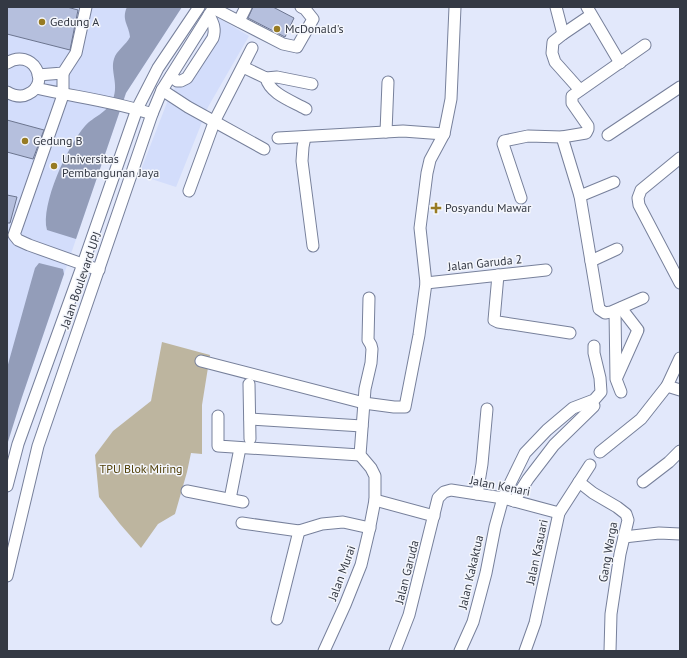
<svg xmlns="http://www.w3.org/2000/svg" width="687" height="658" viewBox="0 0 687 658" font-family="'PT Sans',sans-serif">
<rect width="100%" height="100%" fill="#e2e8fb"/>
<g fill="#d3ddfb">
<path d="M7,7H182L126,93L22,397H7Z"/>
<path d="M217,17L249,36L208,107L176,187L139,175L168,100Z"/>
</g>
<path fill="#bdb59f" d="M162,342L210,355L202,405V454L191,453L187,472L175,514L158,524L141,548L120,524L99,497L95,455L113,431L151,401Z"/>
<g fill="#939db9">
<path d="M127,7H182L126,93L76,239L47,230C40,205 68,145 85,126C94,116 106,114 113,99C119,84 110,71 114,59C116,51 126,45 130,37C129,25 121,20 127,7Z"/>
<path d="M39,263L63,269L64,274L22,397L7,445V368L31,282L35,268Z"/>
</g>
<g fill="#b5bfdd" stroke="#6c758f">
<path d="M7,7H67L78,10L70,50L7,34Z"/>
<path d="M253,7H273L294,18L285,37L248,18Z"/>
<path d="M7,120L44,130L33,159L7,152Z"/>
<path d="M7,195L17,197L10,223H7Z"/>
</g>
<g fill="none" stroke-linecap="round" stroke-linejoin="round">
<defs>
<g id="minor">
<path d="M556,7L563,34"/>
<path d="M587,7L620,63"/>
<path d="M213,8L283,44L297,47L313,19L305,9L301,7"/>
<path d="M239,21L246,7"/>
<path d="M7,63C32,47 52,83 28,94C21,98 14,96 7,92"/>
<path d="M243,67L266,78L277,77L312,84"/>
<path d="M63,73V95L14,235L18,240L29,245L99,270"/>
<path d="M38,75L63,73L76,53L86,7"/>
<path d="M171,76L177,81H181L187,78L213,38C216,28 213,23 209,15"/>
<path d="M266,78C270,94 292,101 306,109"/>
<path d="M36,88C75,97 114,101 152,114"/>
<path d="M162,90L188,107L264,149"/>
<path d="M580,90L555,62L552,53L553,42L563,34L591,15"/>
<path d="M386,132L388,82"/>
<path d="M608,135L680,87"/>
<path d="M305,137L303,147L302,161L313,246"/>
<path d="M562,137L580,196L599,309L605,313L611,312L643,298"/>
<path d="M278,138L403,131L444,134"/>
<path d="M680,158L641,190L638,198L639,205L680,283"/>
<path d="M189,191L215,120L252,48"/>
<path d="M580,196L614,182"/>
<path d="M521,198L503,144L504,141L528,136L562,137L586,133L588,129V126L572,103V96L645,45"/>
<path d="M591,261L617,249"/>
<path d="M498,275L494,320L498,322L570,333"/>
<path d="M426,283L546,270"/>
<path d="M615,311L616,379L621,392"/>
<path d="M201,361L364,403L394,407H405L419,335L426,283L420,228L427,173L430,160L444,134L451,99L455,7"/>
<path d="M617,377L638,330L621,308"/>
<path d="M249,384L250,439"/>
<path d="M667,386L680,390"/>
<path d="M218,416V446L360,455"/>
<path d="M250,419L362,426"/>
<path d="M600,452L641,419L667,386L680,358"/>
<path d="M579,482L593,493L617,507L626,514L628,520L620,554L611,614L610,651"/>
<path d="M643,482L669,462L680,451"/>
<path d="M7,486L18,444L83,264L137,109L158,68L199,7"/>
<path d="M187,491L243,502"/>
<path d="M477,494L482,464L487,409"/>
<path d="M230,499L240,448"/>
<path d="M375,500L434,516"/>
<path d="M514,501L528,479L554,445L594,406"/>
<path d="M242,523L299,531L322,524L343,522L370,528"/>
<path d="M624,537L659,533L680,534"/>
<path d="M7,576L38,446L152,114L162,90L214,7"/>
<path d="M277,619L299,531"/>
<path d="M324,651L345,605L361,565L369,531L375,500V476L371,468L360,455L365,389L371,363L372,349L371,345L368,340L369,298"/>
<path d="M395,651L409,615L438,498L444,492L451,490L503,498L559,513"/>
<path d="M460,651L473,622L486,573L495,527L503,498L525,453L547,430L573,408L594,400L601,392L600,378L594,353V346"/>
<path d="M525,651L535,623L559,513L590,465"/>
</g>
</defs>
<use href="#minor" stroke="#77809b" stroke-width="13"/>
<use href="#minor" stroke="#fff" stroke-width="11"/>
</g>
<g fill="#977b23" stroke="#f4f6fc" stroke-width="1.5">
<circle cx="42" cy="22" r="4"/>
<circle cx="277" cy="29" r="4"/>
<circle cx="25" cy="141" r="4"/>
<circle cx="54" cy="166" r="4"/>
<path d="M434 202h4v4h4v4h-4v4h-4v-4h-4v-4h4z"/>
</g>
<g text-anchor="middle" stroke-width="3" stroke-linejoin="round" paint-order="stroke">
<g font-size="12" fill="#343944" stroke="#f4f6fc" text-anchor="start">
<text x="50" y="26">Gedung A</text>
<text x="285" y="33">McDonald's</text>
<text x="33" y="145">Gedung B</text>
<text x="62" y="163">Universitas<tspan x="62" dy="14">Pembangunan Jaya</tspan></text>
<text x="445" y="212">Posyandu Mawar</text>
</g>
<g font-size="12" fill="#343944" stroke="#f4f6fc">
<text transform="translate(485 263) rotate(-6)" y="4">Jalan Garuda 2</text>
<text transform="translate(81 280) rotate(-71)" y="4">Jalan Boulevard UPJ</text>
<text transform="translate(500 486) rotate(11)" y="4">Jalan Kenari</text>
<text transform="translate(537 552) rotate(-78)" y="4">Jalan Kasuari</text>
<text transform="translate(608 552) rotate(-80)" y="4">Gang Warga</text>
<text transform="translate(407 572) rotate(-76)" y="4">Jalan Garuda</text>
<text transform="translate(471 572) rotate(-77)" y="4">Jalan Kakaktua</text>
<text transform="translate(342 573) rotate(-70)" y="4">Jalan Murai</text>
</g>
<g font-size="12" fill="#503f06" stroke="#f4f6fc">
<text x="141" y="473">TPU Blok Miring</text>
</g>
</g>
<rect width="687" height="658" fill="none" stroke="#343944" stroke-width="16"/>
</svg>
